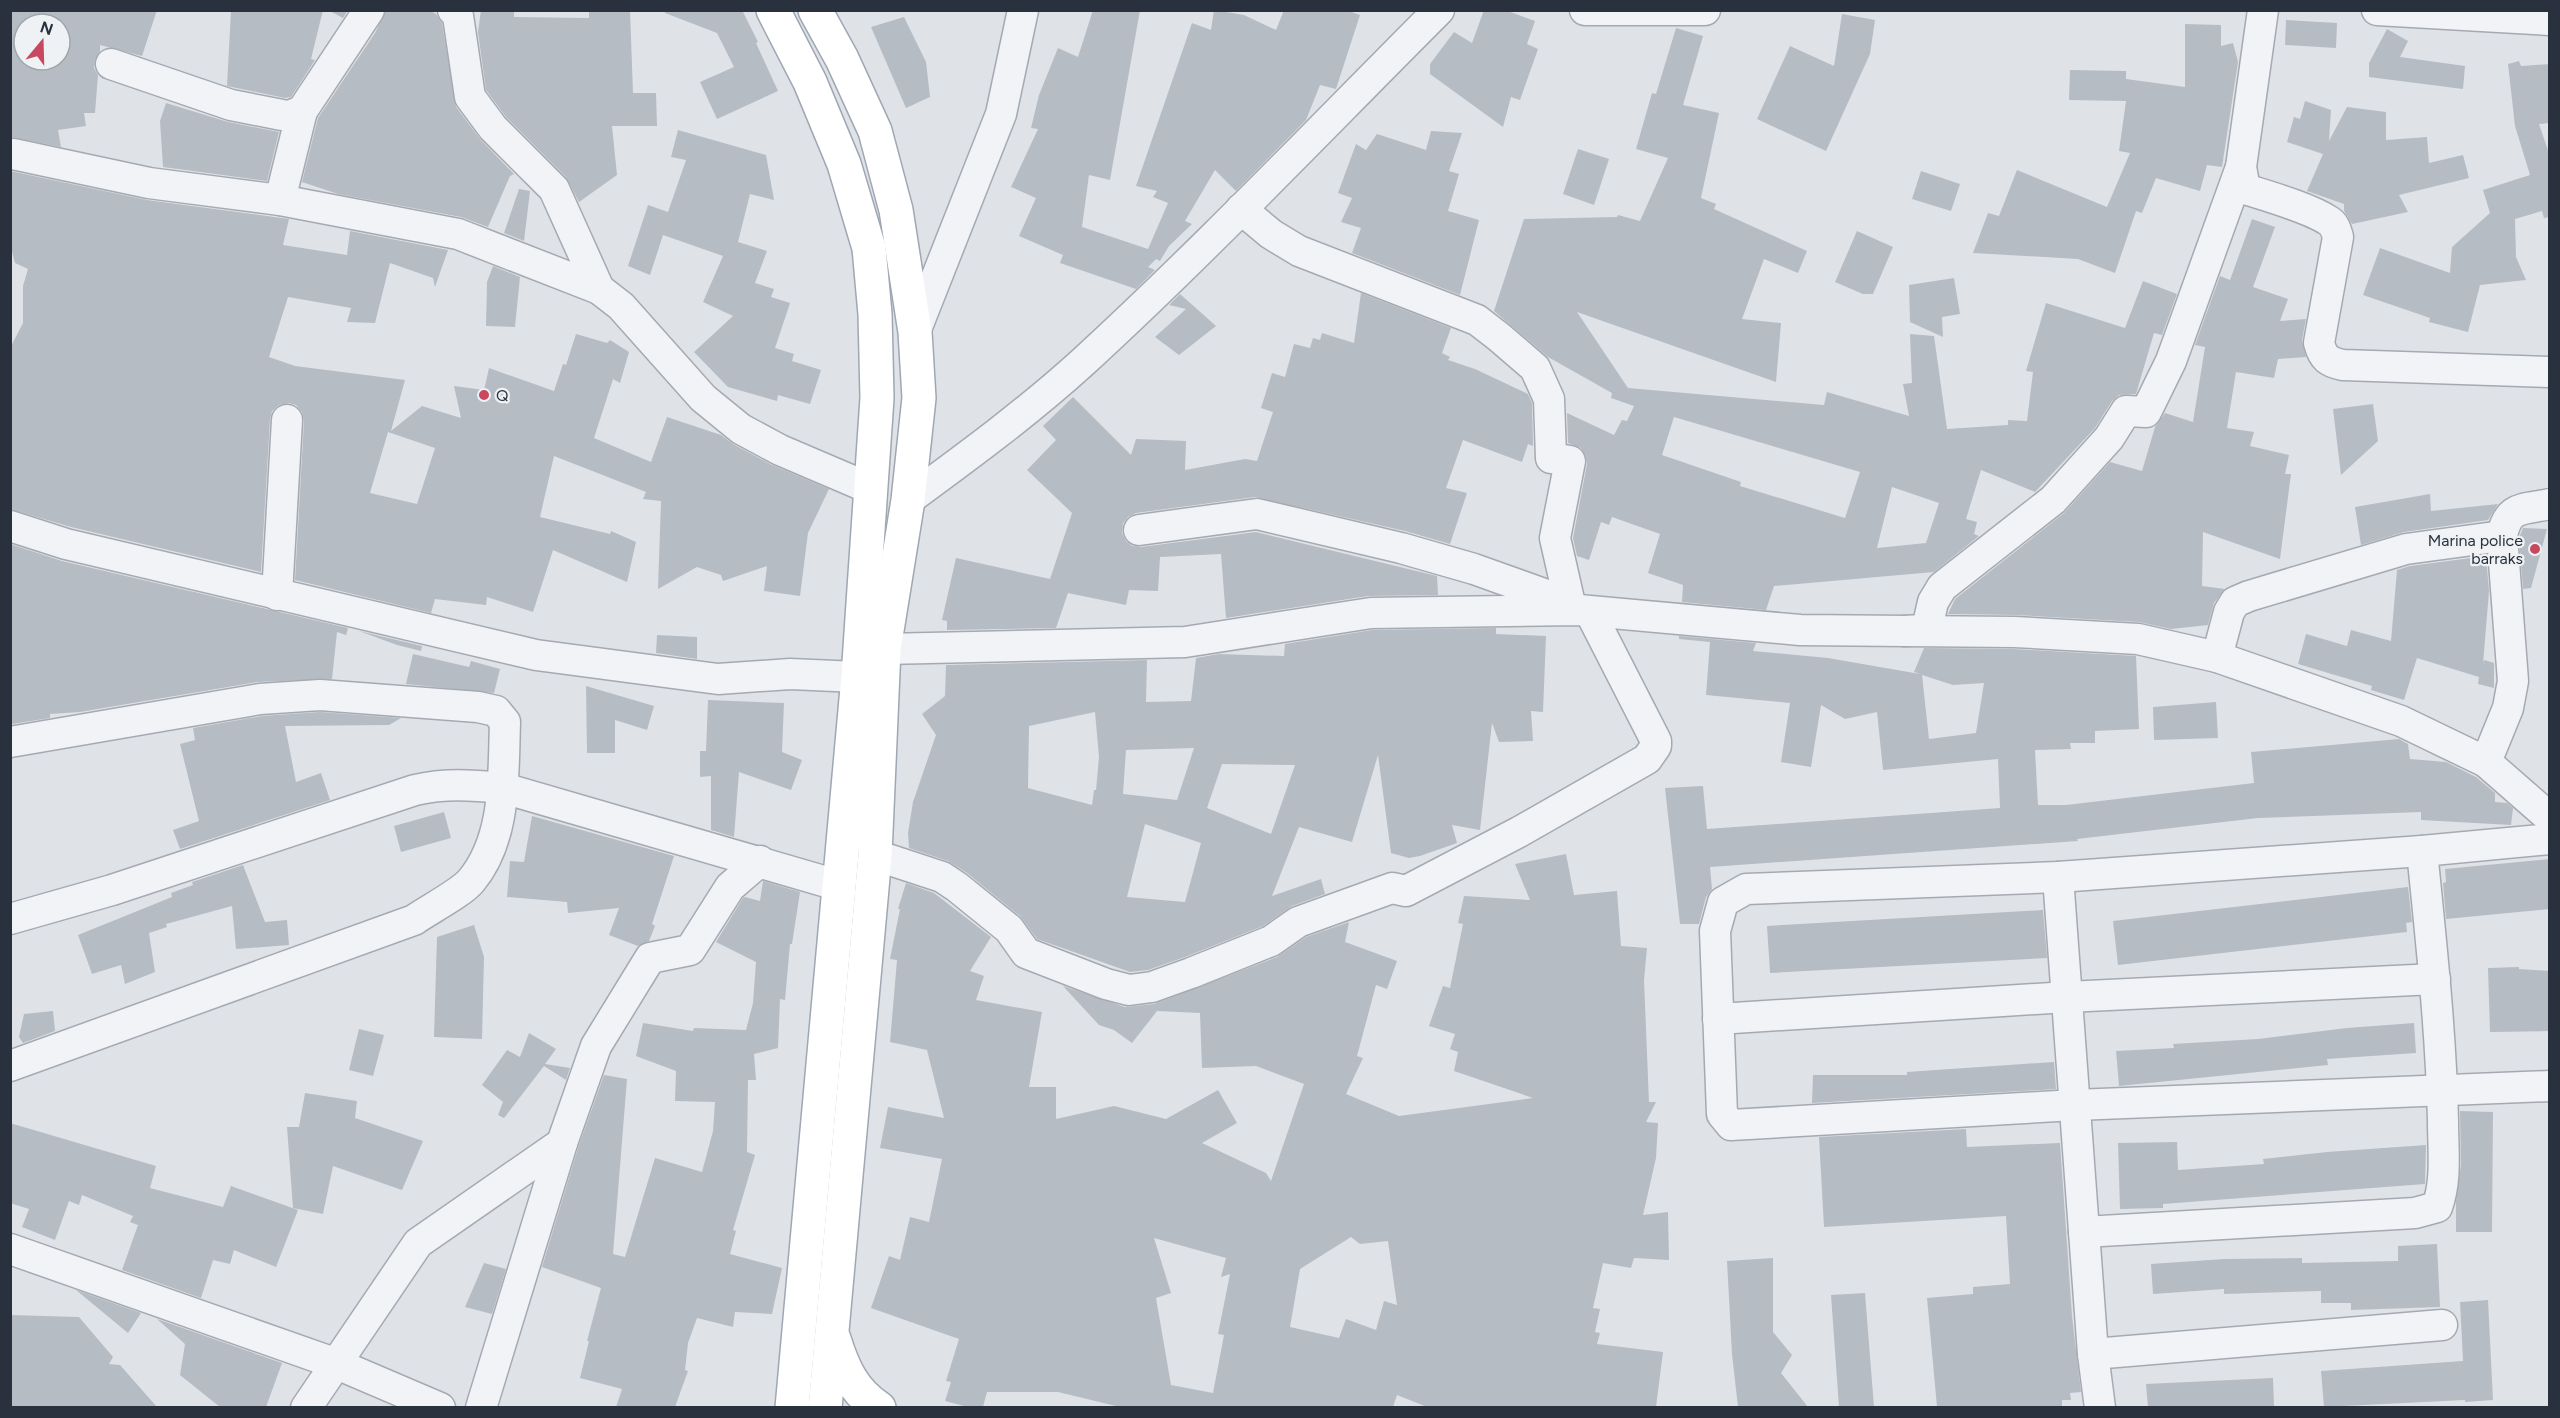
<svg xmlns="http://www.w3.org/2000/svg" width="2560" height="1418" viewBox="0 0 2560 1418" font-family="Figtree,sans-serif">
<rect width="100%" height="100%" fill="#dfe3e8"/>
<g fill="#b6bcc4" fill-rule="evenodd">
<path d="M10,10H157L142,56L100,45V51L95,59L94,68L98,75L95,113H84L86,126L58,130L61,147L10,137ZM24,24H60V60H24Z"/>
<path d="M231,10H323L311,59L315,60L291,97L285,98L227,86Z"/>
<path d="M328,10H348L343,18Z"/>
<path d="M386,10H429L436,14L442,23L456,107L481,140L514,174L510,176L488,227L461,217L338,194L302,182L318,118L375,33Z"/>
<path d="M481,10H514V17L589,18V10H630L633,93H656L657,126H612L617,175L579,202L566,177L506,117L486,90L478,32Z"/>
<path d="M665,10H742L758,42L756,43L778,91L717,119L700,82L734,67L717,33L665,13Z"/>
<path d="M1093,10H1140L1110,180L1089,175L1082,227L1148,249L1168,203L1153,197L1157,191L1136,186L1192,23L1211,30L1214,10L1244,15L1276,30L1284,10H1346L1360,15L1336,89L1320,85L1306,120L1236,191L1215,170L1185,221L1192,224L1169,246L1160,261L1156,259L1148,267L1155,270L1136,289L1060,263L1063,255L1019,236L1036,198L1011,187L1038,129L1031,128L1039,95L1058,48L1078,57Z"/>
<path d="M1484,10H1505L1535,21L1527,44L1538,49L1520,100L1511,97L1503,127L1430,74V64L1454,32L1472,43Z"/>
<path d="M1842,14L1875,20L1870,54L1826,151L1757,119L1790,46L1834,66Z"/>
<path d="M904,17L926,62L930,97L906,108L871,27Z"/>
<path d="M2286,20L2337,23L2336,48L2285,45Z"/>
<path d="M2185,24L2221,25V46L2233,43L2238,62L2222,167L2207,165L2200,191L2156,178L2142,213L2136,211L2115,273L2078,259L1973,253L1988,213L1999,216L2017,170L2107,207L2130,153L2119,151L2126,101L2069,100L2070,70L2126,71V79L2185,87Z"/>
<path d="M1676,28L1703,36L1683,105L1719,113L1701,198L1716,204L1714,209L1807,251L1798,273L1764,259L1742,319L1781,323L1776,382L1577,312L1628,388L1824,405L1827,392L1909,416L1903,384L1912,383L1910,334L1934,336L1947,429L2008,425V420L2027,421L2033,372L2026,371L2046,303L2125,328L2143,281L2177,294L2162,335L2154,333L2136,394L2119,395L2112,401L2095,428L2035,492L1981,470L1966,519L1977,522L1974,534L1979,536L1934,572L1774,586L1766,610L1682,602L1683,585L1648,573L1660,534L1612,517L1609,525L1601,522L1589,560L1577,556L1573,538L1587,464L1586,456L1581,448L1568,443L1567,413L1614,435L1622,420L1627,421L1634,406L1611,398L1612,393L1548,357L1494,311L1524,219L1617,217L1618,215L1640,221L1668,158L1636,149L1652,93L1656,94ZM1674,417L1860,472L1845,518L1740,486L1741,482L1662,455ZM1892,487L1939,503L1926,543L1877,548Z"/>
<path d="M2387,29L2408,41L2400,57L2465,66L2463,89L2369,77V63Z"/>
<path d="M2519,61L2521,66L2550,64V123L2539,124L2550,156V217L2544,218L2542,211L2515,219L2516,257L2526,280L2480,285L2468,332L2429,322L2430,318L2363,295L2380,248L2450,273L2452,247L2490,213L2483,190L2530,175L2515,126L2508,64Z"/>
<path d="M2305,101L2331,110L2329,141L2347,107L2386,112V140L2427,137L2429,163L2463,155L2469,178L2399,195L2408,212L2352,224L2344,211V204L2307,191L2323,154L2287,142L2294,117L2300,119Z"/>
<path d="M166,103L228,122L279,132L267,181L163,167L160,121Z"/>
<path d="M678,130L766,155L774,200L750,194L738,242L767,251L755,283L774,289L771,297L790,303L775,348L794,354L792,361L821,370L810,404L778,395L777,401L728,387L694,352L733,316L703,302L723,256L663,235L650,275L628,266L648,205L668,212L686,160L671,157Z"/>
<path d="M1431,131L1462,133L1449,171L1459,174L1448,211L1479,220L1460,295L1352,253L1361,228L1341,222L1352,198L1338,193L1356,144L1366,150L1377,134L1426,150Z"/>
<path d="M1578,149L1609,159L1594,205L1563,194Z"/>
<path d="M10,171L147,200L289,219L283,245L347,255L350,231L448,250L435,287L433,278L390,263L375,323L347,322L351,308L288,297L269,357L295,366L405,380L391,431L422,406L461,418L454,386L484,390L489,368L554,391L563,364L566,365L576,334L607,343L610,340L629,352L620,383L613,379L594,438L651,462L667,417L721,435L733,444L772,465L829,489L808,533L800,596L764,591L767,566L723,581L721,575L697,567L658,589L661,501L643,499L646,492L554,456L540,517L610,534L611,531L636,542L627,582L553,550L533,612L487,597L486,605L435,599L431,613L295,580L304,421L302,412L296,405L289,403L279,405L272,411L270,419L261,572L71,527L10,509V348L23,323V286L28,269L15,263L10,244ZM388,432L435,448L417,504L370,493Z"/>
<path d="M1921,171L1960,184L1951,211L1912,199Z"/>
<path d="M519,189L530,191L524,241L504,233Z"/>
<path d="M2252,219L2275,227L2253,287L2288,299L2280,321L2306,319L2302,340L2306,357L2278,359L2274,378L2236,372L2227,428L2254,432L2250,446L2289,455L2285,474H2291L2280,559L2203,532L2202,586L2225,589L2214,603L2208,625L2171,629L2139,622L2016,615L1948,614L1955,599L2064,513L2110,462L2142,471L2155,427L2165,413L2193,422L2205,347L2195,345L2220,276L2230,280Z"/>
<path d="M1857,231L1893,247L1873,294H1863L1835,282Z"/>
<path d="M493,266L520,277L515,327L486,326L487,282Z"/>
<path d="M1954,278L1960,314L1942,317L1943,337L1910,322L1909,285Z"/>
<path d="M1361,293L1451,328L1442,353L1450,357L1448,360L1475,369L1528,394L1532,403L1533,446L1528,444L1522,462L1463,440L1446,488L1467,493L1450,544L1405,531L1255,497L1136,513L1128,517L1123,523L1122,533L1126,541L1132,546L1141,547L1256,532L1437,576L1438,595L1368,596L1226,618L1221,554L1160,557L1158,591L1129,590L1126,605L1068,593L1056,628L947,630V621L942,620L956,558L1050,579L1072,513L1027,470L1056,440L1043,426L1073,397L1131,455L1136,439L1186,441L1185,470L1245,459L1257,461L1273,412L1261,408L1272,373L1285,377L1294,344L1310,348L1313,338L1320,340L1322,333L1354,343Z"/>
<path d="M1180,294L1216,326L1179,355L1155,337L1186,309L1169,305Z"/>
<path d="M2373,404L2378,441L2341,475L2333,409Z"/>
<path d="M2430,494L2431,511L2498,504L2488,520L2404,532L2361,545L2355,507Z"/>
<path d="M2523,528L2547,529L2531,588L2523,589L2519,538Z"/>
<path d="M10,544L62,561L348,628L346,635L337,632L332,679L257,682L80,712L50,714V718L12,724Z"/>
<path d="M2486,556L2489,591L2483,664L2484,660L2494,663V688L2478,684L2479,677L2417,658L2404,700L2371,690L2372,686L2298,664L2306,634L2347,646L2351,630L2391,641L2397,570L2410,566Z"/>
<path d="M1496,628V634L1546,636L1543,712L1531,711L1533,741L1499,742L1492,723L1480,830L1452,825L1457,843L1420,856L1409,858L1391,853L1378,755L1352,842L1299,827L1272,896L1321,879L1325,894L1292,906L1263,926L1185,957L1148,970L1130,972L1037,939L1020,916L967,873L948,861L909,848L908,833L913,802L936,735L922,714L945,696L946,665L1147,660L1146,702L1191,701L1196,658L1219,654L1284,656L1285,644L1372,630ZM1095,712L1099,757L1096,790H1094L1092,805L1028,788L1029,726ZM1194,748L1177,800L1123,794L1126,750ZM1222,764L1295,765L1271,834L1207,808ZM1145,824L1201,843L1185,902L1127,897Z"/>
<path d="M359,631L422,646L421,651L397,645Z"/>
<path d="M657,635L697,637V659L656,653Z"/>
<path d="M1679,636L1756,643L1753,651L1828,658L1920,674L1914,672L1924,648L2014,649L2136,656L2139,729L2095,731V743H2070L2071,749L2035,750L2038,805H2066L2254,783L2251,752L2399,739L2408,744L2410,759L2446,762L2476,777L2495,793V802L2507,803L2513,808L2511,825L2421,820V812L2258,818L2077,839L2078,841L1710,867L1712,889L1706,897L1699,924H1680L1665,788L1703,786L1707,829L2000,808L1998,759L1883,770L1877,712L1845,719L1821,705L1811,767L1781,762L1790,703L1706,695L1710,642L1679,639ZM1922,675L1953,685L1984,683L1976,733L1929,739Z"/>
<path d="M413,654L469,667L471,661L500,669L494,693L406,684Z"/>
<path d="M586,686L654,706L647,730L615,720V753H587Z"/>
<path d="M708,700L784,703L782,752L802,760L791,790L739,772L734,837L711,830V776L700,777V751H706Z"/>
<path d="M2216,702L2218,738L2154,740L2153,707Z"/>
<path d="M320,712L401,718L389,725L285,726L296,782L321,773L330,800L180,849L173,830L199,821L180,744L195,740L193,728L262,716Z"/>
<path d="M444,812L451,838L401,852L394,826Z"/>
<path d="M532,816L674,856L652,924L655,926L649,941L638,946L609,935L619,908L568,913L567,902L507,897L510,861L524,862Z"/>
<path d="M1566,854L1574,895L1617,891L1621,946L1647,948L1644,980L1649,1102H1656L1646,1122L1658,1123L1656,1158L1643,1215L1668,1212L1669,1260L1634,1258L1631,1268L1603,1263L1593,1308L1600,1309L1595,1332L1600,1333L1597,1344L1663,1352L1656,1407H1427L1397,1395L1393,1407H1120L1058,1392H987L983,1407H968L945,1401L951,1382L946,1381L959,1339L871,1308L889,1256L900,1260L910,1217L929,1222L942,1159L880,1148L888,1107L944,1118L927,1050L890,1042L897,960L890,959L900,909H898L906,883L934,893L991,937L970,971L984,976L976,1000L1042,1012L1029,1087H1056V1119L1114,1106L1166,1119L1218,1090L1237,1123L1202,1143L1266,1173L1271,1181L1304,1084L1256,1066L1202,1068L1200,1013L1157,1011L1132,1043L1114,1030L1099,1025L1063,986L1125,1007L1154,1004L1277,957L1306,937L1349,922L1345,942L1397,961L1387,989L1376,985L1357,1056L1363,1058L1346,1094L1399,1116L1533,1098L1454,1071L1458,1052L1450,1049L1455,1034L1429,1026L1443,986L1450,988L1463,924L1458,923L1464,896L1530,900L1515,864ZM1351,1237L1360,1244L1388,1241L1397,1305L1384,1301L1376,1330L1346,1319L1339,1338L1290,1327L1300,1269ZM1154,1238L1226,1258L1221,1277L1230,1274L1218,1334L1224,1335L1213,1393L1171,1385L1156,1298L1171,1293Z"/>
<path d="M2550,859V909L2446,919L2443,883L2446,882L2445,869Z"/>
<path d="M243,865L265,922L287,920L289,945L236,949L232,906L166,924L167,927L149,933L155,972L125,984L121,965L92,974L78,935L172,897L171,893L193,885L192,882Z"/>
<path d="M763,881L800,892L792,944H790L785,1000L780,999L778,1048L754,1054L756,1080H748L747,1152L755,1155L733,1230L736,1231L730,1254L782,1268L772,1314L735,1312L733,1327L697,1318L688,1343L685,1370L688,1371L675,1407H616L622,1389L580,1378L589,1341H587L601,1288L542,1267L578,1148L604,1075L627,1079L613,1254L625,1257L655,1158L702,1172L713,1131L715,1102L675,1101L676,1071L636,1056L643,1023L693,1031L694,1028L746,1030L753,1003L756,962L716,942L743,898L745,897L760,901Z"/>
<path d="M2408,887L2412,922L2406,923L2407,932L2118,965L2113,921Z"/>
<path d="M2043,910L2047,958L1770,973L1767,926Z"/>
<path d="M474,925L484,957L482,1039L434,1037L437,937Z"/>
<path d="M2519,967V969L2550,971V1031L2490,1032L2488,968Z"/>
<path d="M53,1011L55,1031L23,1043L19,1037L24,1014Z"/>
<path d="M2414,1023L2416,1053L2327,1059L2328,1065L2119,1086L2116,1051L2174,1048L2173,1044L2258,1039L2347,1028Z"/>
<path d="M359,1029L384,1035L373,1076L349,1070Z"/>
<path d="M529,1033L556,1049L545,1064L570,1068L566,1080L544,1066L504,1118L498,1115L503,1102L482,1085L507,1050L520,1057Z"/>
<path d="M2054,1062L2056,1089L1812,1103L1813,1075H1907V1072Z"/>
<path d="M305,1093L357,1101L355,1118L423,1141L402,1190L333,1166L323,1214L293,1208L287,1127H299Z"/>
<path d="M2460,1111L2493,1112L2492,1232H2456V1202L2461,1165Z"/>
<path d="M10,1123L156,1166L150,1188L223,1207L231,1186L298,1210L276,1267L234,1250L230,1264L213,1260L201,1298L122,1270L138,1225L130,1222L133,1216L82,1195L79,1205L69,1201L55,1240L22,1227L29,1209L10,1203Z"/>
<path d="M1966,1129L1967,1147L2060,1143L2072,1316L2081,1392L2070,1393L2071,1400H2062V1407H1937L1927,1298L1973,1294V1287L2010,1284L2006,1216L1824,1227L1819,1137Z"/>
<path d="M2177,1142L2178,1170L2264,1164L2263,1159L2327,1152L2426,1145L2425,1184L2163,1204V1208L2120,1209L2118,1143Z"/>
<path d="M2437,1244L2440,1307L2351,1310V1303H2321V1291L2224,1294V1289L2153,1294L2151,1264L2224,1259L2302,1258V1263L2398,1261V1246Z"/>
<path d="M1773,1258V1332L1792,1355L1781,1373L1808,1407H1738L1732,1354L1727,1261Z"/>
<path d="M484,1263L506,1269L492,1314L465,1307Z"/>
<path d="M76,1290L141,1313L128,1333Z"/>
<path d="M1865,1293L1874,1407H1839L1831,1295Z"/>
<path d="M2488,1300L2493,1400L2465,1402V1400L2324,1407L2321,1371L2463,1361L2460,1302Z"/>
<path d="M10,1315L79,1317L113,1357L109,1364L120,1365L157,1407H10Z"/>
<path d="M157,1319L282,1363L266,1407H220L180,1375L185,1344Z"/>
<path d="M2273,1378L2274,1407H2148L2146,1384Z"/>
</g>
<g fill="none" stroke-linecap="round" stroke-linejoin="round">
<defs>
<g id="minor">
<path d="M453,10L458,16L470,97L493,128L554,189L599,289"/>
<path d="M1585,10H1705"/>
<path d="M2263,10L2241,167L2245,189C2267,196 2310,208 2329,221C2335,225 2336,230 2338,237L2319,343C2323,358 2328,362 2343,365L2550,372"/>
<path d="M2377,10L2550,20"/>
<path d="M111,64L231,105L282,115L289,116L302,111L369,10"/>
<path d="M13,154L149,183L280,200L458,234L599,289L621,306L703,398L741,429L780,450L869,488"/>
<path d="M280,200L302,111"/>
<path d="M1241,209L1271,234L1299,251L1477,320L1499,337L1535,368L1549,399L1551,458L1570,461L1555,538L1570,604"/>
<path d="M915,332L1001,114L1023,10"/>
<path d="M908,500C968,456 1028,412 1083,362C1206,249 1321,128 1439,10"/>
<path d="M10,526L66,544L536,655L718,679L790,674L858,677"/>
<path d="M1139,530L1257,514L1401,548L1474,569L1569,603"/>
<path d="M277,595L287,420"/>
<path d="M1905,631L1920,630L1928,624L1933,602L1942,587L2053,500L2109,438L2126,411L2146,412L2171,361L2241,167"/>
<path d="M884,649L1185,642L1371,613L1579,610L1800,630L2015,632L2138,639L2217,657L2401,721L2486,762L2550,818"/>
<path d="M2217,657L2229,612L2235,602L2249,596L2406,549L2502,536"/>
<path d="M10,742L260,699L320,695L478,707L496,711L505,722C503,775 507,838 471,881C461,893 428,910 414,920L10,1066"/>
<path d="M2486,762L2508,708L2513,681L2502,536C2508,505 2523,510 2550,504"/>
<path d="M2550,839L2422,851L2058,877L1746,889L1723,902L1715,931L1722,1114L1731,1125L2075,1105L2550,1086"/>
<path d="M875,855L942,877L957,887L1009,929L1026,953L1106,984L1129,990L1152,987L1191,973L1271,941L1298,922L1392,888L1406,891L1519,832L1647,759L1656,746V741L1590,612"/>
<path d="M2058,877L2093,1354L2100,1408"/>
<path d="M10,919L112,890L415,790C445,783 472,785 503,788L837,885"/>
<path d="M1718,1019L2067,997L2435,979"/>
<path d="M2084,1232L2415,1213L2437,1207C2447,1180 2443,1150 2443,1121C2441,1031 2431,941 2422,851"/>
<path d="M10,1249L337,1364L440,1408"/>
<path d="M2093,1354L2442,1325"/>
<path d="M306,1408L418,1243L562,1143L596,1046L650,958L690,950L730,887L760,861"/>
<path d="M481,1408L562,1143"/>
</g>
<g id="major">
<path d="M773,10L810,82L844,164L869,248L875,314L877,398L858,677L792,1408"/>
<path d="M815,10L842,59L875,131L896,210L915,332L919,398L908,500L884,649L875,855L825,1408"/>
<path d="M834,1339C843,1368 853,1391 879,1408"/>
</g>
</defs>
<use href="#minor" stroke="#a5aab2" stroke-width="33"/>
<use href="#major" stroke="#9fa7b3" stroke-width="36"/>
<use href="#minor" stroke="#f2f3f6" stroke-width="30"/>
<use href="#major" stroke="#fff" stroke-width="33"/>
</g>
<g fill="#c94860" stroke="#eef2f5" stroke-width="2">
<circle cx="484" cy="395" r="6"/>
<circle cx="2535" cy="549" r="6"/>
</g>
<g text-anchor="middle" stroke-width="4.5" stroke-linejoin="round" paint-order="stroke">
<g font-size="16" fill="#29313e" stroke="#eef2f5" text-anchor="start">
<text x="496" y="401">Q</text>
<text x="2523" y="546" text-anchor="end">Marina police<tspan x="2523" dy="18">barraks</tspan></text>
</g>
</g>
<rect width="2560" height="1418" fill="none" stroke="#29313e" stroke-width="24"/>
<g transform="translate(42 42) rotate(19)"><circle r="28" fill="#eef2f5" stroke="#9fa5ac" stroke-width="1.5"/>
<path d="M0-4.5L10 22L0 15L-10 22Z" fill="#c94860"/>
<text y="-9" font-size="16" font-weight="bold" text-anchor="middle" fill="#29313e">N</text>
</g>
</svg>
